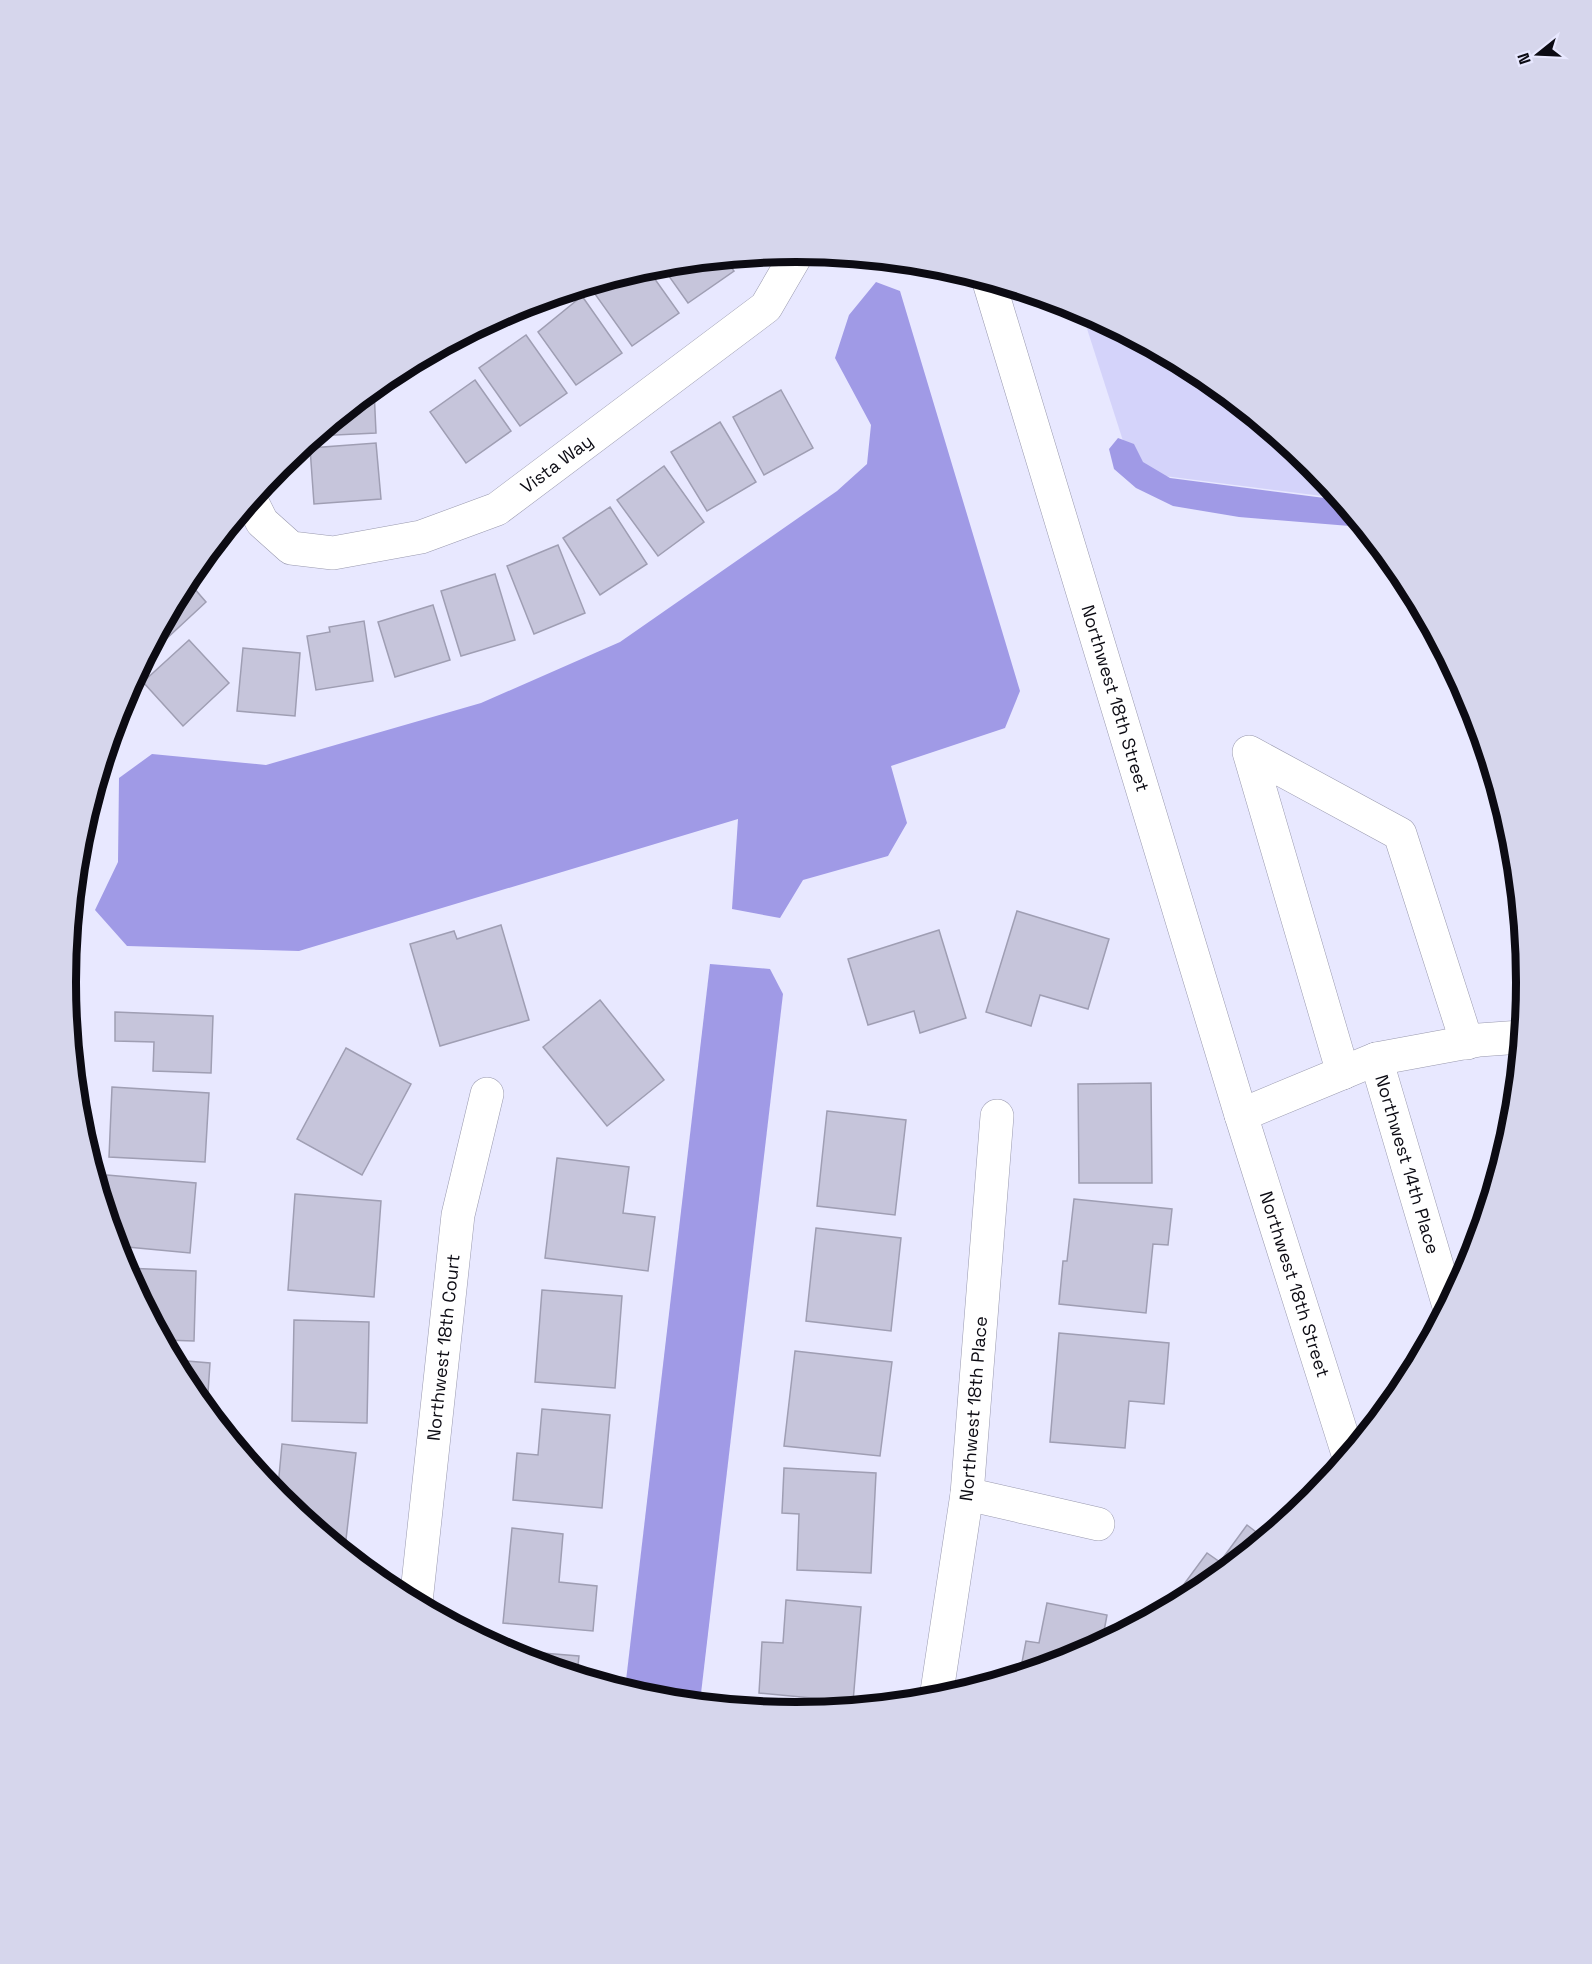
<svg xmlns="http://www.w3.org/2000/svg" width="1592" height="1964" viewBox="0 0 1592 1964" font-family="'Space Grotesk',sans-serif">
<rect width="100%" height="100%" fill="#e8e8ff"/>
<path fill="#d4d3fa" d="M1081,310L1202,375L1312,466L1338,498L1133,472Z"/>
<g fill="#a09ae6">
<path d="M876,282L900,291L1020,691L1005,728L891,766L907,823L888,856L803,880L780,918L732,909L738,819L299,951L127,946L95,910L118,862L119,778L152,754L266,765L481,703L620,642L837,491L867,464L871,425L835,358L849,315Z"/>
<path d="M1118,438L1134,444L1143,462L1170,478L1340,500L1362,527L1239,517L1173,506L1136,488L1114,469L1109,449Z"/>
<path d="M710,964L770,969L783,994L700,1702L653,1698L625,1689Z"/>
</g>
<g fill="#c6c5db" stroke="#9f9eb3" stroke-width="1.5">
<path d="M725,259L734,271L688,303L661,265Z"/>
<path d="M647,268L679,313L632,346L590,287Z"/>
<path d="M582,296L622,353L576,385L538,332Z"/>
<path d="M526,335L567,393L520,426L479,368Z"/>
<path d="M475,380L511,431L466,463L430,412Z"/>
<path d="M374,389L376,433L316,436Z"/>
<path d="M781,390L813,448L764,475L733,417Z"/>
<path d="M720,422L756,482L707,511L671,452Z"/>
<path d="M376,443L381,499L314,504L310,448Z"/>
<path d="M664,466L704,522L658,556L617,500Z"/>
<path d="M610,507L647,564L600,595L563,538Z"/>
<path d="M558,545L585,613L534,634L507,566Z"/>
<path d="M495,574L515,640L461,656L441,591Z"/>
<path d="M187,580L206,602L164,641L158,635Z"/>
<path d="M433,605L450,660L395,677L378,622Z"/>
<path d="M364,621L373,681L316,690L307,636L330,632L329,627Z"/>
<path d="M189,640L229,683L183,726L143,682Z"/>
<path d="M243,648L300,653L295,716L237,711Z"/>
<path d="M1017,911L1109,939L1088,1009L1040,995L1031,1026L986,1012Z"/>
<path d="M501,925L529,1020L440,1046L410,944L454,931L457,939Z"/>
<path d="M939,930L966,1018L920,1033L914,1011L868,1025L848,959Z"/>
<path d="M600,1000L664,1080L607,1126L543,1047Z"/>
<path d="M115,1012L213,1016L211,1073L153,1071L154,1042L115,1041Z"/>
<path d="M346,1048L411,1084L362,1175L297,1139Z"/>
<path d="M1151,1083L1152,1183H1079L1078,1084Z"/>
<path d="M112,1087L209,1093L205,1162L109,1157Z"/>
<path d="M827,1111L906,1120L895,1215L817,1206Z"/>
<path d="M557,1158L629,1167L623,1213L655,1217L648,1271L545,1258Z"/>
<path d="M107,1175L196,1183L190,1253L117,1246L104,1204Z"/>
<path d="M295,1194L381,1201L374,1297L288,1290Z"/>
<path d="M1074,1199L1172,1209L1168,1245L1153,1244L1146,1313L1059,1304L1063,1261H1067Z"/>
<path d="M816,1228L901,1238L891,1331L806,1321Z"/>
<path d="M125,1268L196,1271L194,1341L164,1340Z"/>
<path d="M542,1290L622,1296L615,1388L535,1382Z"/>
<path d="M294,1320L369,1322L367,1423L292,1421Z"/>
<path d="M1059,1333L1169,1343L1164,1404L1129,1401L1125,1448L1050,1442Z"/>
<path d="M795,1351L892,1362L880,1456L784,1446Z"/>
<path d="M175,1360L210,1363L207,1408L189,1387Z"/>
<path d="M542,1409L610,1415L602,1508L513,1500L517,1453L538,1455Z"/>
<path d="M282,1444L356,1453L345,1548H340L280,1498L269,1486L278,1487Z"/>
<path d="M784,1468L876,1473L871,1573L797,1570L799,1514L782,1513Z"/>
<path d="M1247,1525L1264,1538L1201,1589L1182,1599L1176,1595L1207,1553L1220,1562Z"/>
<path d="M512,1528L563,1534L559,1582L597,1586L593,1631L503,1623Z"/>
<path d="M786,1600L861,1607L853,1702L759,1693L762,1642L783,1643Z"/>
<path d="M1047,1603L1107,1615L1102,1642L1075,1657L1020,1673L1026,1641L1039,1643Z"/>
<path d="M504,1650L579,1656L577,1675L516,1656Z"/>
</g>
<g fill="none" stroke-linecap="round" stroke-linejoin="round">
<defs>
<g id="minor">
<path id="s1" d="M989,282L1241,1115L1348,1454"/>
<path id="s2" d="M251,500L262,522L291,548L333,553L421,537L497,509L766,307L798,252"/>
<path id="s3" d="M1376,1059L1448,1303"/>
<path d="M1343,1073L1249,752L1400,834L1467,1043"/>
<path d="M1241,1115L1376,1059L1479,1040L1521,1037"/>
<path d="M967,1494L1098,1524"/>
<path id="s4" d="M416,1602L458,1215L487,1094"/>
<path id="s5" d="M936,1698L967,1494L997,1116"/>
</g>
</defs>
<use href="#minor" stroke="#9999ae" stroke-width="34"/>
<use href="#minor" stroke="#fff" stroke-width="33"/>
</g>
<g text-anchor="middle" stroke-width="4.5" stroke-linejoin="round" paint-order="stroke">
<g font-size="18" fill="#0c0b13" stroke="#e8e8ff">
<text dy="6" stroke="none"><textPath href="#s2" startOffset="351">Vista Way</textPath></text>
<text dy="6" stroke="none"><textPath href="#s1" startOffset="435">Northwest 18th Street</textPath></text>
<text dy="6" stroke="none"><textPath href="#s3" startOffset="110">Northwest 14th Place</textPath></text>
<text dy="6" stroke="none"><textPath href="#s1" startOffset="1048">Northwest 18th Street</textPath></text>
<text dy="6" stroke="none"><textPath href="#s4" startOffset="256">Northwest 18th Court</textPath></text>
<text dy="6" stroke="none"><textPath href="#s5" startOffset="292">Northwest 18th Place</textPath></text>
</g>
</g>
<path d="M0 0H1592V1964H0ZM76 982a720 720 0 1 1 1440 0a720 720 0 1 1-1440 0Z" fill="#d6d6ec" fill-rule="evenodd"/>
<path fill="none" stroke="#0c0b13" stroke-width="8" d="M76 982a720 720 0 1 1 1440 0a720 720 0 1 1-1440 0Z"/>
<g transform="translate(1538 54) rotate(252)" stroke="#e8e8ff" stroke-width="4.5" paint-order="stroke">
<path d="M0-4.5L10 22L0 15L-10 22Z" fill="#0c0b13"/>
<text y="-9" font-size="16" font-weight="bold" text-anchor="middle" fill="#0c0b13">N</text>
</g>
</svg>
